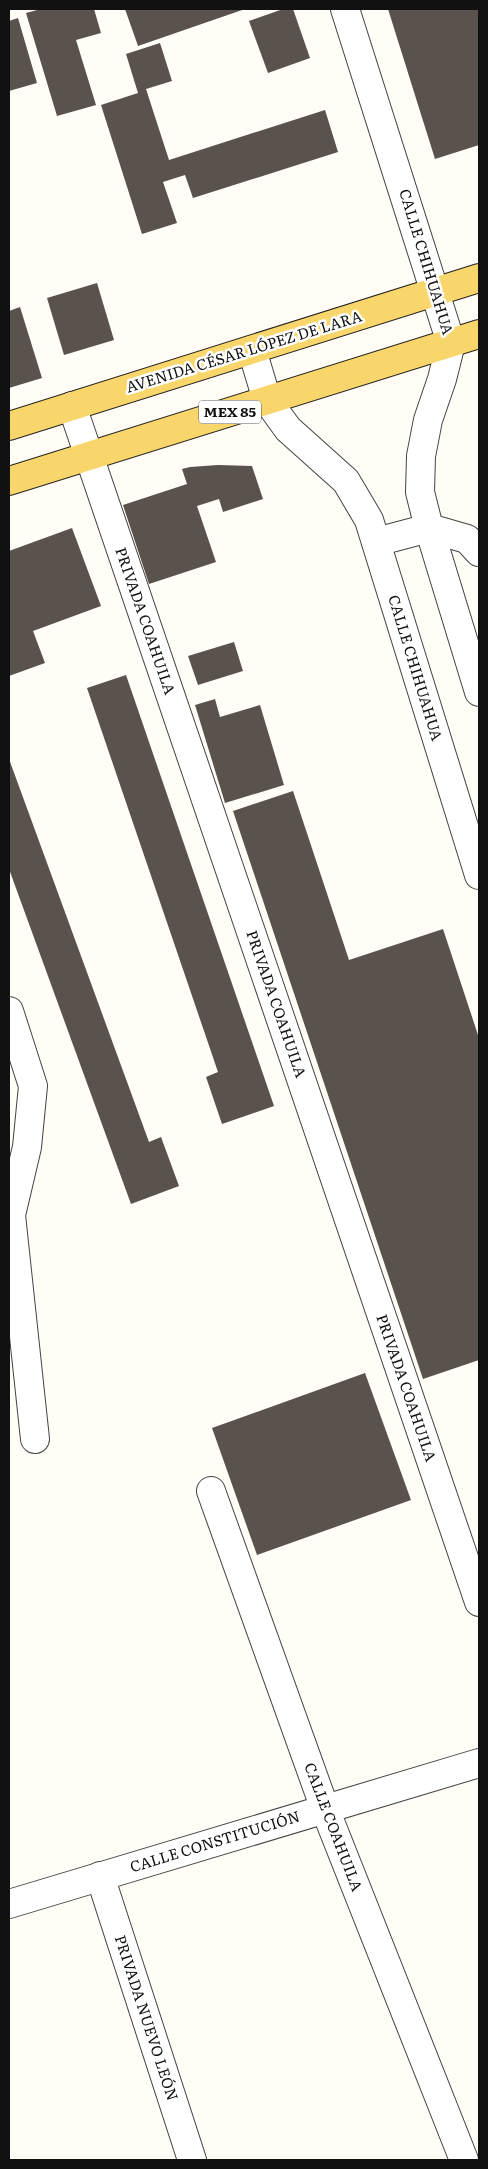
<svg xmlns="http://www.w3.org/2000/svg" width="488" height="2169" viewBox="0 0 488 2169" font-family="Literata,serif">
<rect width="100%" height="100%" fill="#fffdf5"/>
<g fill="#5a524d">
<path d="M41,9H94L101,33L76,40L96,105L57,116L26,13Z"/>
<path d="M125,9H245L138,46Z"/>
<path d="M283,9H293L310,58L268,73L249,21Z"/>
<path d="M388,9H479V145L435,159Z"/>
<path d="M18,18L37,83L9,91V21Z"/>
<path d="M160,43L172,81L146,89L169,160L325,110L338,152L193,198L185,175L163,182L177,223L142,234L101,105L138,93L126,54Z"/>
<path d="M97,283L114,340L64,355L47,298Z"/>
<path d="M20,307L42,378L9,388V311Z"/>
<path d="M218,465L252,466L263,499L223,512L219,499L197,506L216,562L149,584L123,505L187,484L182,469L190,467Z"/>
<path d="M72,528L101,606L33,631L45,663L9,676V551Z"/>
<path d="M234,642L243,671L198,685L188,656Z"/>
<path d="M126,675L274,1106L222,1124L206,1077L218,1072L87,688Z"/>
<path d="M215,699L220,717L260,705L284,785L225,803L195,705Z"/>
<path d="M9,759L149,1142L161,1137L179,1186L131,1204L9,869Z"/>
<path d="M293,791L349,960L443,929L479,1038V1360L423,1379L233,811Z"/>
<path d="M365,1373L411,1500L257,1555L212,1428Z"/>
</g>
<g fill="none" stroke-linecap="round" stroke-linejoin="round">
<defs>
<g id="minor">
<path d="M345,9L451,343L442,379L428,420L421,456L420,492L429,528L479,692"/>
<path d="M252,350L267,400L288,429L346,481L369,520L479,875"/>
<path d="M72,406L479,1602"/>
<path d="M376,542L429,528L467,539L479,552"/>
<path d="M9,1011L33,1086L27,1147L11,1215L35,1439"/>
<path d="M211,1491L325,1809L464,2160"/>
<path d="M100,1876L192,2160"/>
<path d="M9,1904L479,1763"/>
</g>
<g id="major">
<path d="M9,426L479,278"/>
<path d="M9,481L479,334"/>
</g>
</defs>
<use href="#minor" stroke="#444" stroke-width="30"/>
<use href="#major" stroke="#222" stroke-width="30"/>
<use href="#minor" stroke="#fff" stroke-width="28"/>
<use href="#major" stroke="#f9d66b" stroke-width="28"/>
</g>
<g text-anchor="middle" stroke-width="5" stroke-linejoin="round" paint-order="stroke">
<rect fill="#fff" stroke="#585858" stroke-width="1" x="199" y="400.5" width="62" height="23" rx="4"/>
<g font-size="14" font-weight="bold" fill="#111">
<text x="230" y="417">MEX 85</text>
</g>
<g font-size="15" fill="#111" stroke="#fff">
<text transform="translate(426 262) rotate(73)" y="5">CALLE CHIHUAHUA</text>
<text transform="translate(244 352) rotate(-17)" y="5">AVENIDA CÉSAR LÓPEZ DE LARA</text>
<text transform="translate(145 621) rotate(71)" y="5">PRIVADA COAHUILA</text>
<text transform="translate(415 668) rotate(73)" y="5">CALLE CHIHUAHUA</text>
<text transform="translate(276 1004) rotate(71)" y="5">PRIVADA COAHUILA</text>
<text transform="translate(406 1388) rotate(71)" y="5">PRIVADA COAHUILA</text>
<text transform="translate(333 1827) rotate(69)" y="5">CALLE COAHUILA</text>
<text transform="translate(215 1842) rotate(-17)" y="5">CALLE CONSTITUCIÓN</text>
<text transform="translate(146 2018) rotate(72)" y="5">PRIVADA NUEVO LEÓN</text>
</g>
</g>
<rect width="488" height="2169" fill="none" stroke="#111111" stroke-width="20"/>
</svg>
